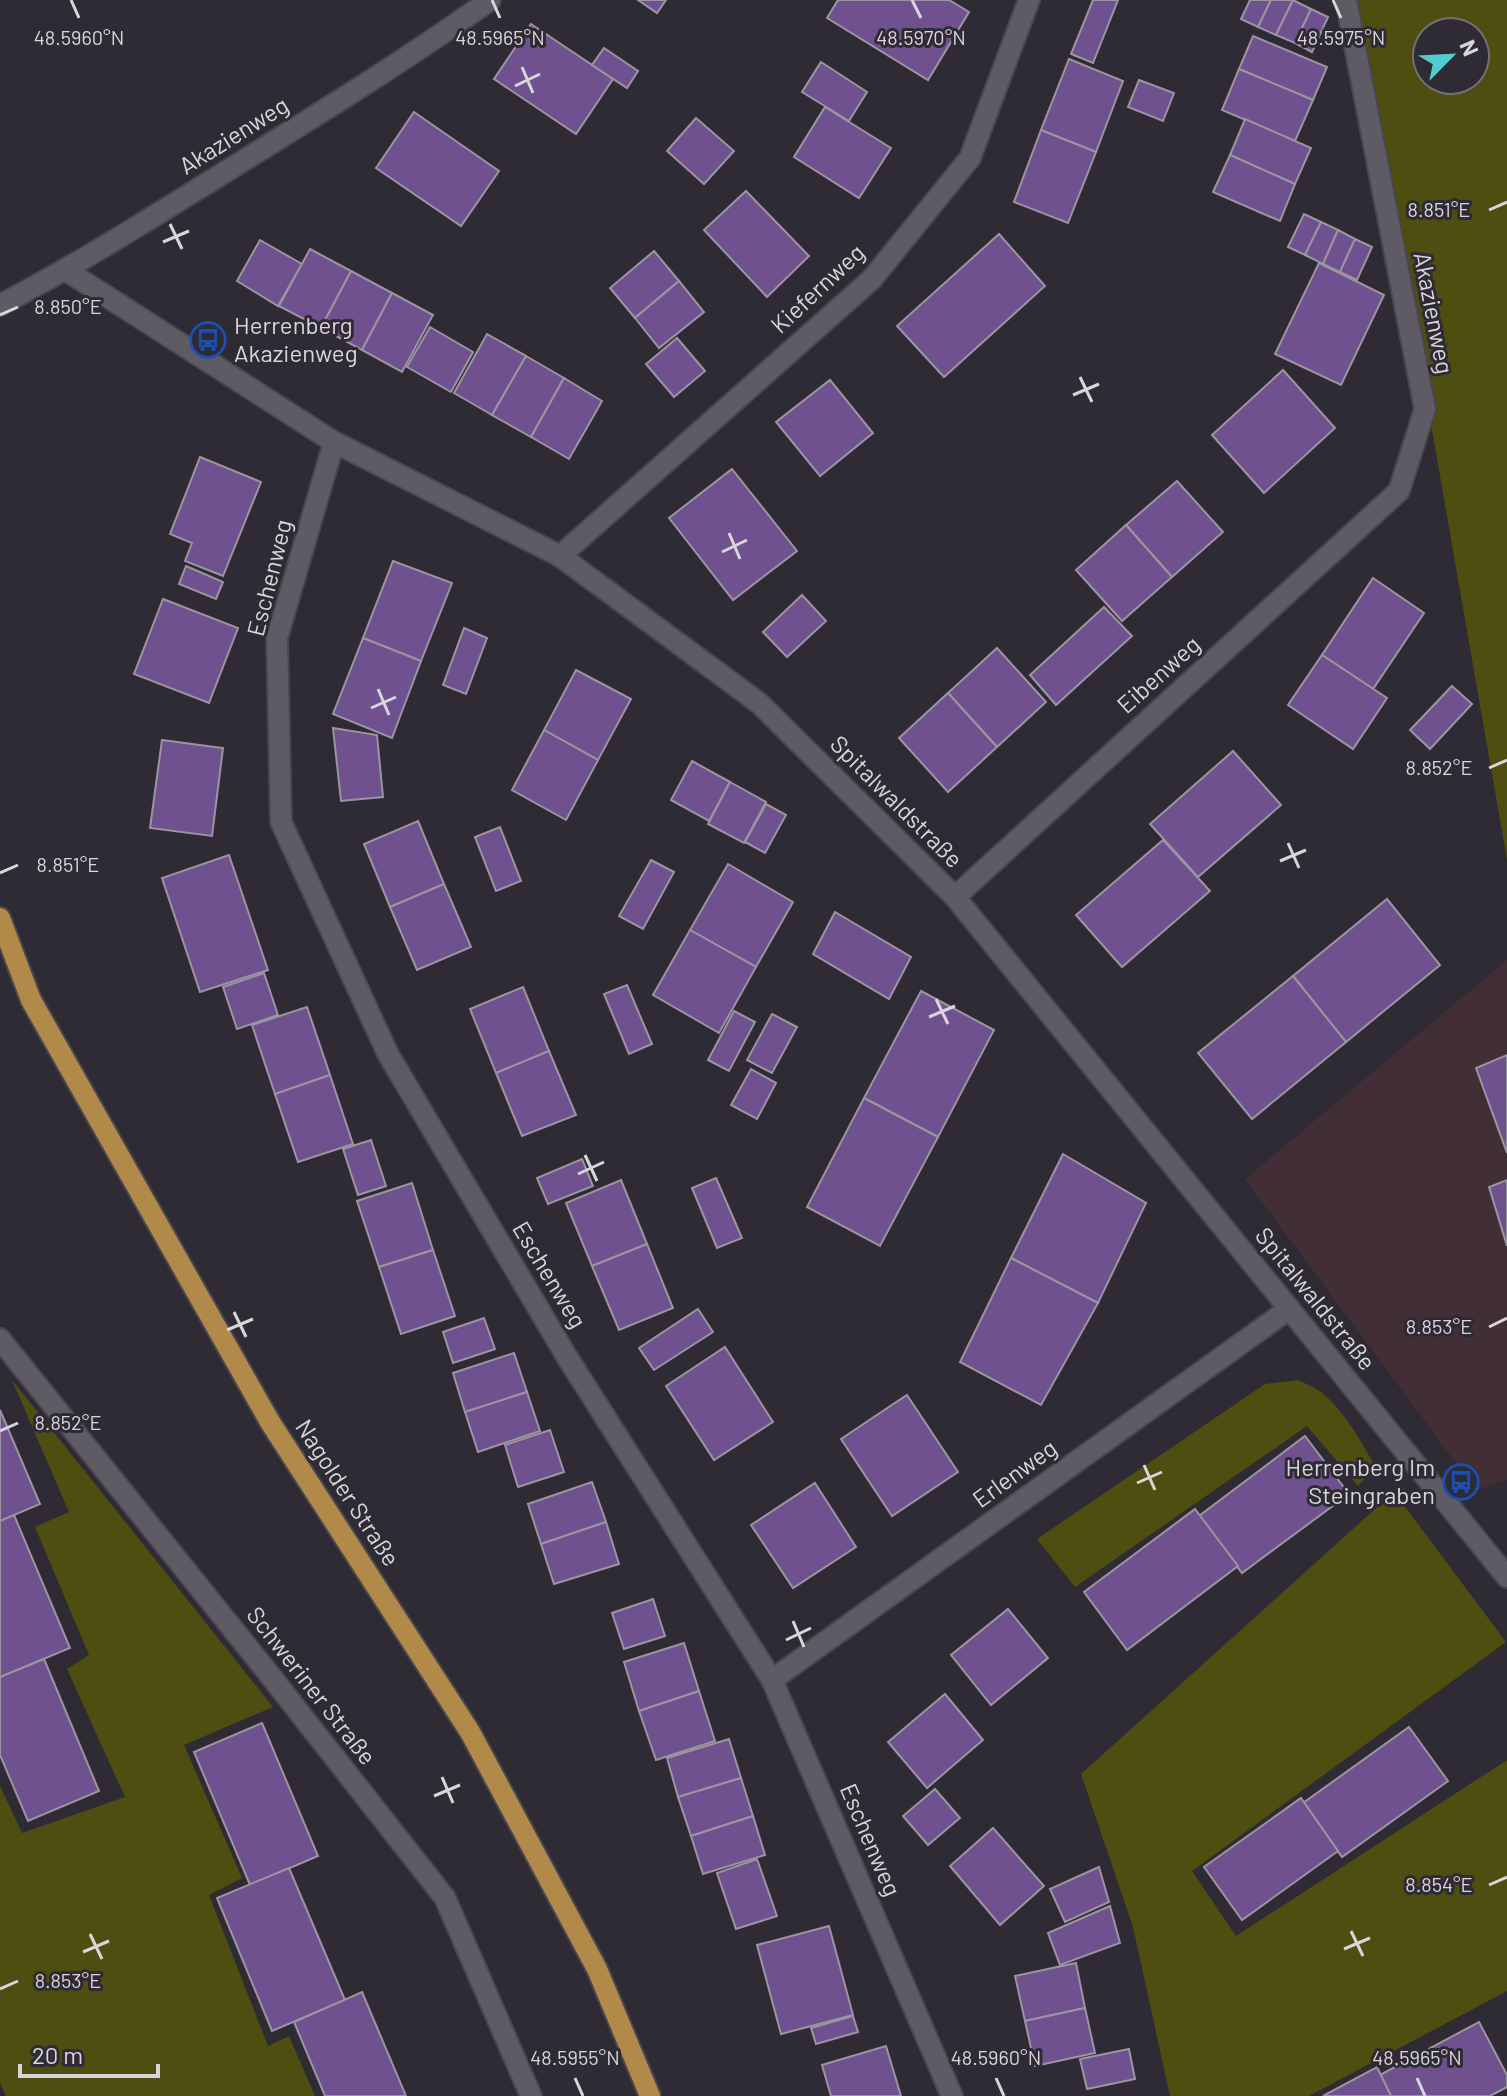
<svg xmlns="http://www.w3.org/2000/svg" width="1507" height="2096" viewBox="0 0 1507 2096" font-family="Barlow,sans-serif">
<rect width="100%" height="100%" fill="#2f2b34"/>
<path fill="#422f36" d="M1507,960V1480L1476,1490L1245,1179Z"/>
<g fill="#4d4e10" fill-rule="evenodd">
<path d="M1357,0H1507V860ZM1427,32H1475V80H1427Z"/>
<path d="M12,1380L273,1707L184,1745L242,1878L209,1895L268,2046L289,2036L315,2096H6L0,2083V1786L22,1833L125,1797L67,1669L89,1655L35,1527L69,1512Z"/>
<path d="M1298,1380C1305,1384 1315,1387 1321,1392C1345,1411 1361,1442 1376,1467L1358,1486L1307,1426L1075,1587L1037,1539L1265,1384Z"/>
<path d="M1394,1492L1506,1642L1192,1871L1236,1936L1507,1760V1991L1309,2096H1170L1133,1927L1081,1774Z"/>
</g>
<g fill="#705190" stroke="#9a95a0" stroke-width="2">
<path d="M638,0H666L657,13Z"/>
<path d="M838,0H949L969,12L928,80L827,18Z"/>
<path d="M1093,0H1118L1093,63L1071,54Z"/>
<path d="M1250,0H1271L1258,27L1241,19Z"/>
<path d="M1271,0H1293L1276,35L1258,27Z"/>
<path d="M1293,0L1311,9L1295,43L1276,35Z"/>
<path d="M1311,9L1328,17L1312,52L1295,43Z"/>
<path d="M531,24L613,79L576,134L494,79Z"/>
<path d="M1253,36L1327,67L1313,100L1239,69Z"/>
<path d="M604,48L638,71L627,88L592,65Z"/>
<path d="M1069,59L1123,81L1096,152L1041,130Z"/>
<path d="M821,62L867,92L849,121L802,92Z"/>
<path d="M1239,69L1313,100L1295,141L1222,110Z"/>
<path d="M1139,80L1174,93L1163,121L1128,107Z"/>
<path d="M825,107L891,148L859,198L794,157Z"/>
<path d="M414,112L499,171L461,226L376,168Z"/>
<path d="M696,118L734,151L704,184L667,151Z"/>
<path d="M1245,119L1311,148L1295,184L1230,155Z"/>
<path d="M1041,130L1096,152L1068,223L1014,202Z"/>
<path d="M1230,155L1295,184L1280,221L1213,192Z"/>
<path d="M746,191L809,256L767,297L704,230Z"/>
<path d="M1304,214L1321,222L1305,255L1288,247Z"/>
<path d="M1321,222L1338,230L1323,264L1305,255Z"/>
<path d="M1338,230L1355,239L1340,272L1323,264Z"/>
<path d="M999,234L1045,286L944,377L897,326Z"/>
<path d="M1355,239L1372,247L1357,280L1340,272Z"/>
<path d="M260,240L302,264L278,306L237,281Z"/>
<path d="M310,249L351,271L321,328L279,306Z"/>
<path d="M654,251L679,281L635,318L610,288Z"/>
<path d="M1319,263L1384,295L1341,385L1275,354Z"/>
<path d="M351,271L392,293L362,350L321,328Z"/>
<path d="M679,281L704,312L659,348L635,318Z"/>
<path d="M392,293L433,315L402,372L362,350Z"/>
<path d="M430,327L473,352L451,392L407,367Z"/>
<path d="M487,334L526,356L492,415L454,393Z"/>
<path d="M677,338L705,371L674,397L646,364Z"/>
<path d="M526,356L564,378L531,437L492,415Z"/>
<path d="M1283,370L1335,428L1264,493L1212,435Z"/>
<path d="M564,378L602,401L569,459L531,437Z"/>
<path d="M830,380L873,433L820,476L776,422Z"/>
<path d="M200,457L261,482L223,576L185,561L192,543L170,534Z"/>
<path d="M732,469L797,551L733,600L669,518Z"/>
<path d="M1177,481L1223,532L1172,577L1126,525Z"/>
<path d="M1126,525L1172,577L1122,621L1076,570Z"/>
<path d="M393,561L452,583L421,661L363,638Z"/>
<path d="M186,566L223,582L216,599L179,584Z"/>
<path d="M1373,578L1424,613L1373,689L1322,655Z"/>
<path d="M802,595L826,621L787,657L763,632Z"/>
<path d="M163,599L238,628L209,703L134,674Z"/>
<path d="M1104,607L1132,636L1056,705L1030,675Z"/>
<path d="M464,628L487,638L466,694L443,685Z"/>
<path d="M363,638L421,661L392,738L333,714Z"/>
<path d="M997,648L1046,702L997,747L948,693Z"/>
<path d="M1322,655L1387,698L1353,749L1288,705Z"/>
<path d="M576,670L631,699L598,760L544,730Z"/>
<path d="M1452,686L1472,704L1430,749L1410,730Z"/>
<path d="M948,693L997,747L948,792L899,738Z"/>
<path d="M333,728L377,735L383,797L341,801Z"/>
<path d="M544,730L598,760L566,820L512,790Z"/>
<path d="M162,740L223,748L212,836L150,828Z"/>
<path d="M1233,751L1281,805L1198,877L1150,824Z"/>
<path d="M692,761L730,782L709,821L671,800Z"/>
<path d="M730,782L766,802L744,843L708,824Z"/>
<path d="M766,804L786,815L765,853L745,842Z"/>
<path d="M418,821L444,884L390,907L364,844Z"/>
<path d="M500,827L521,881L496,891L475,837Z"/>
<path d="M1163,840L1210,891L1122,967L1076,915Z"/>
<path d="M229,855L268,970L200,992L162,878Z"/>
<path d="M651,860L674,872L643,929L619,916Z"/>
<path d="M728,864L793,902L756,967L690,930Z"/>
<path d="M444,884L471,947L417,970L390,907Z"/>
<path d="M1387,899L1440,965L1346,1042L1293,976Z"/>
<path d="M835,912L911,957L889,999L813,954Z"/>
<path d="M690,930L756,967L719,1033L653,995Z"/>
<path d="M264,973L278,1015L237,1029L223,987Z"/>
<path d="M1293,976L1346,1042L1252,1119L1198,1053Z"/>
<path d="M627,985L652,1044L629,1054L604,994Z"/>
<path d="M523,987L549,1051L496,1073L470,1009Z"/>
<path d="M921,991L994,1030L938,1137L864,1098Z"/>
<path d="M307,1007L330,1075L275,1094L252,1025Z"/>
<path d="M734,1011L755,1022L729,1071L708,1060Z"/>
<path d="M772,1014L797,1027L772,1073L747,1060Z"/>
<path d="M549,1051L576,1115L522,1136L496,1073Z"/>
<path d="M1507,1055V1153L1476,1068Z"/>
<path d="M751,1069L776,1083L757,1119L731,1105Z"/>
<path d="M330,1075L353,1144L298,1162L275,1094Z"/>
<path d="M864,1098L938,1137L880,1246L807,1207Z"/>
<path d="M371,1140L386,1186L358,1195L343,1149Z"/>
<path d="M1063,1154L1146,1203L1098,1303L1011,1258Z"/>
<path d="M582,1159L593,1186L548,1204L537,1178Z"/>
<path d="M716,1178L742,1238L717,1248L692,1188Z"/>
<path d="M621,1180L647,1244L592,1266L566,1203Z"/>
<path d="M1507,1180V1246L1489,1187Z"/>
<path d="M412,1183L433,1250L379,1267L357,1201Z"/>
<path d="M647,1244L673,1308L619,1330L592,1266Z"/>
<path d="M433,1250L455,1316L401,1334L379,1267Z"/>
<path d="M1011,1258L1098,1303L1041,1405L960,1362Z"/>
<path d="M698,1309L713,1332L654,1370L639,1348Z"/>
<path d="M484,1318L495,1349L453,1363L443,1332Z"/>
<path d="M725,1347L773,1422L714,1460L666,1386Z"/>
<path d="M514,1353L527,1392L465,1412L453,1373Z"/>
<path d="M527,1392L540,1431L478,1452L465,1412Z"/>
<path d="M907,1395L958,1472L892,1516L841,1439Z"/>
<path d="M0,1410L40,1504L0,1521Z"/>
<path d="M550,1430L564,1472L518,1487L505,1445Z"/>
<path d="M1305,1436L1349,1494L1242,1573L1199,1516Z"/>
<path d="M592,1482L606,1522L541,1544L528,1504Z"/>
<path d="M815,1483L856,1547L793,1588L751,1525Z"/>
<path d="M1195,1509L1238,1566L1127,1650L1084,1592Z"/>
<path d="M14,1515L70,1648L0,1677V1521Z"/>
<path d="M606,1522L619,1564L554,1584L541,1544Z"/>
<path d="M653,1599L665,1636L624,1649L612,1613Z"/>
<path d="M1008,1609L1048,1658L991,1705L951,1655Z"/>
<path d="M684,1643L699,1691L639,1711L624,1662Z"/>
<path d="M44,1659L99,1791L28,1821L0,1755V1677Z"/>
<path d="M699,1691L715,1741L656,1760L639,1711Z"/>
<path d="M945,1694L983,1740L927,1788L888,1742Z"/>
<path d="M262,1723L318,1856L250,1885L194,1752Z"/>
<path d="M1409,1727L1448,1781L1342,1857L1303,1803Z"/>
<path d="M729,1739L741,1778L678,1797L667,1758Z"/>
<path d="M741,1778L753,1816L691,1836L678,1797Z"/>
<path d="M935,1789L960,1818L928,1845L903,1816Z"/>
<path d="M1301,1798L1338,1851L1242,1920L1204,1867Z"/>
<path d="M753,1816L765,1855L703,1874L691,1836Z"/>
<path d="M993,1828L1044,1886L1000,1925L950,1866Z"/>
<path d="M757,1859L777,1916L736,1929L717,1873Z"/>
<path d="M1099,1867L1109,1902L1065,1922L1050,1889Z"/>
<path d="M289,1868L345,2000L272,2031L217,1898Z"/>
<path d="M1110,1906L1120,1943L1060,1965L1048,1933Z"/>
<path d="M829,1926L853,2015L781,2034L757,1945Z"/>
<path d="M1076,1963L1085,2008L1025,2021L1015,1976Z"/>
<path d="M362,1992L406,2096H325L294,2022Z"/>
<path d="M1085,2008L1095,2053L1035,2066L1025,2021Z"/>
<path d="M853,2016L858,2032L816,2044L811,2028Z"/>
<path d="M1479,2022L1507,2075V2087L1490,2096H1391L1380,2075Z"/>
<path d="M886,2046L901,2096H831L822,2065Z"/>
<path d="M1129,2049L1135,2079L1087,2089L1080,2059Z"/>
<path d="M1377,2067L1391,2096H1323Z"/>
</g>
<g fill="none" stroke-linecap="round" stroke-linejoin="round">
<defs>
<g id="minor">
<path d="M67,271L334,442L560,556L759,703L955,897L1507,1577"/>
<path d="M0,305C79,264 154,216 230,169C318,114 406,60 490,0"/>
<path d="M334,442L277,638L281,822L388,1054L567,1357L772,1680L952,2096"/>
<path d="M560,556L872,279L970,158L1029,0"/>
<path d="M955,897L1399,491L1425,409L1346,0"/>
<path d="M0,1339L269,1674L445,1898L531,2096"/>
<path d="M772,1680L1289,1309"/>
</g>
<path id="major" d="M0,918L31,1000L270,1422L470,1732L597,1969L650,2096"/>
</defs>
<use href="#minor" stroke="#49464e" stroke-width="24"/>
<use href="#major" stroke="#49464e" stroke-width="24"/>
<use href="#minor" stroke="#5f5b65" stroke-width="20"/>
<use href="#major" stroke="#b18a49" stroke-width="20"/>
</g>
<path fill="none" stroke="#d8d5db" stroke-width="3" d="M71,0L79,18M492,0L500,18M912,0L921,18M1333,0L1341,18M522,67L533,93M515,86L540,74M1489,210L1507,202M170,224L182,249M163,242L189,231M0,315L18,307M1080,377L1092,402M1073,395L1099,384M729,533L740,559M722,552L747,540M378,689L389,715M371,708L396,697M1489,768L1507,760M1288,843L1299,868M1280,861L1306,850M0,873L18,865M936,999L948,1024M929,1017L955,1006M585,1155L597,1181M578,1174L604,1162M234,1312L246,1337M1489,1327L1507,1318M227,1330L253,1319M0,1431L18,1423M1144,1465L1155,1490M1137,1483L1162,1472M793,1621L804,1647M786,1640L811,1628M442,1777L453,1803M434,1796L460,1785M1489,1885L1507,1877M1351,1931L1363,1956M90,1934L102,1959M1344,1949L1370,1938M83,1952L109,1941M0,1989L18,1981M575,2078L583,2096M996,2078L1004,2096M1417,2078L1425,2096"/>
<defs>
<symbol id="bus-ring" viewBox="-11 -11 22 22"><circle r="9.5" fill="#2f2b34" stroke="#1a4fb4" stroke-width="1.5"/><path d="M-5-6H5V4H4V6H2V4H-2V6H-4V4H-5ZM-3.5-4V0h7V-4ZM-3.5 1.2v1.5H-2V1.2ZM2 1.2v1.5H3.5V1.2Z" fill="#1a4fb4"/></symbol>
</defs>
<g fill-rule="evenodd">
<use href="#bus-ring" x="188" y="320" width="40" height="40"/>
<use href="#bus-ring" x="1441" y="1462" width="40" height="40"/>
</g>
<g text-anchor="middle" stroke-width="6" stroke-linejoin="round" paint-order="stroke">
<g font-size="24" fill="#d8d5db" stroke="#2f2b34">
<text transform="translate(234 136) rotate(-32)" y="8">Akazienweg</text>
<text transform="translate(818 289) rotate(-43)" y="8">Kiefernweg</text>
<text transform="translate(1433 313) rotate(79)" y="8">Akazienweg</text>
<text transform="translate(270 578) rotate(-76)" y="8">Eschenweg</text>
<text transform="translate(1159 675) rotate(-42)" y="8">Eibenweg</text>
<text transform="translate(896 802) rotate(45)" y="8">Spitalwaldstraße</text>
<text transform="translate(549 1275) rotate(59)" y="8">Eschenweg</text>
<text transform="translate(1315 1299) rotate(51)" y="8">Spitalwaldstraße</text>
<text transform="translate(1015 1474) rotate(-36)" y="8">Erlenweg</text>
<text transform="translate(347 1493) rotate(57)" y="8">Nagolder Straße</text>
<text transform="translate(311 1686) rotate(52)" y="8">Schweriner Straße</text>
<text transform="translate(870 1840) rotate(67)" y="8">Eschenweg</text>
</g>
<g font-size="24" fill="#d8d5db" stroke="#2f2b34" text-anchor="start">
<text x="234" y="334">Herrenberg<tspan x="234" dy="28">Akazienweg</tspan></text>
<text x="1435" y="1476" text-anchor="end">Herrenberg Im<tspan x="1435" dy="28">Steingraben</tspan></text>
</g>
</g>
<g font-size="20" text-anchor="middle" fill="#d8d5db" stroke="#2f2b34" stroke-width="6" stroke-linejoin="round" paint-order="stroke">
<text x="79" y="45">48.5960°N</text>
<text x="500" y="45">48.5965°N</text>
<text x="921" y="45">48.5970°N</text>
<text x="1341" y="45">48.5975°N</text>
<text x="1439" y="217">8.851°E</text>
<text x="68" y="314">8.850°E</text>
<text x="1439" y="775">8.852°E</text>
<text x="68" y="872">8.851°E</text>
<text x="1439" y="1334">8.853°E</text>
<text x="68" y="1430">8.852°E</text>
<text x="1439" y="1892">8.854°E</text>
<text x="68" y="1988">8.853°E</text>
<text x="575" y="2065">48.5955°N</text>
<text x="996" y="2065">48.5960°N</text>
<text x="1417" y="2065">48.5965°N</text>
</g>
<g transform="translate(1451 56) rotate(66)"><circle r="38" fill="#2f2b34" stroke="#736f77" stroke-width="2"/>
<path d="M0-6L14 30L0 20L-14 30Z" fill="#52cdcf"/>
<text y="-12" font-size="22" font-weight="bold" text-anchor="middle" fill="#d8d5db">N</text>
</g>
<path d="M20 2064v12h138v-12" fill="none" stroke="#d8d5db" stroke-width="4"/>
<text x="32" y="2064" font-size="24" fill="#d8d5db" stroke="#2f2b34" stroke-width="6" paint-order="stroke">20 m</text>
</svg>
